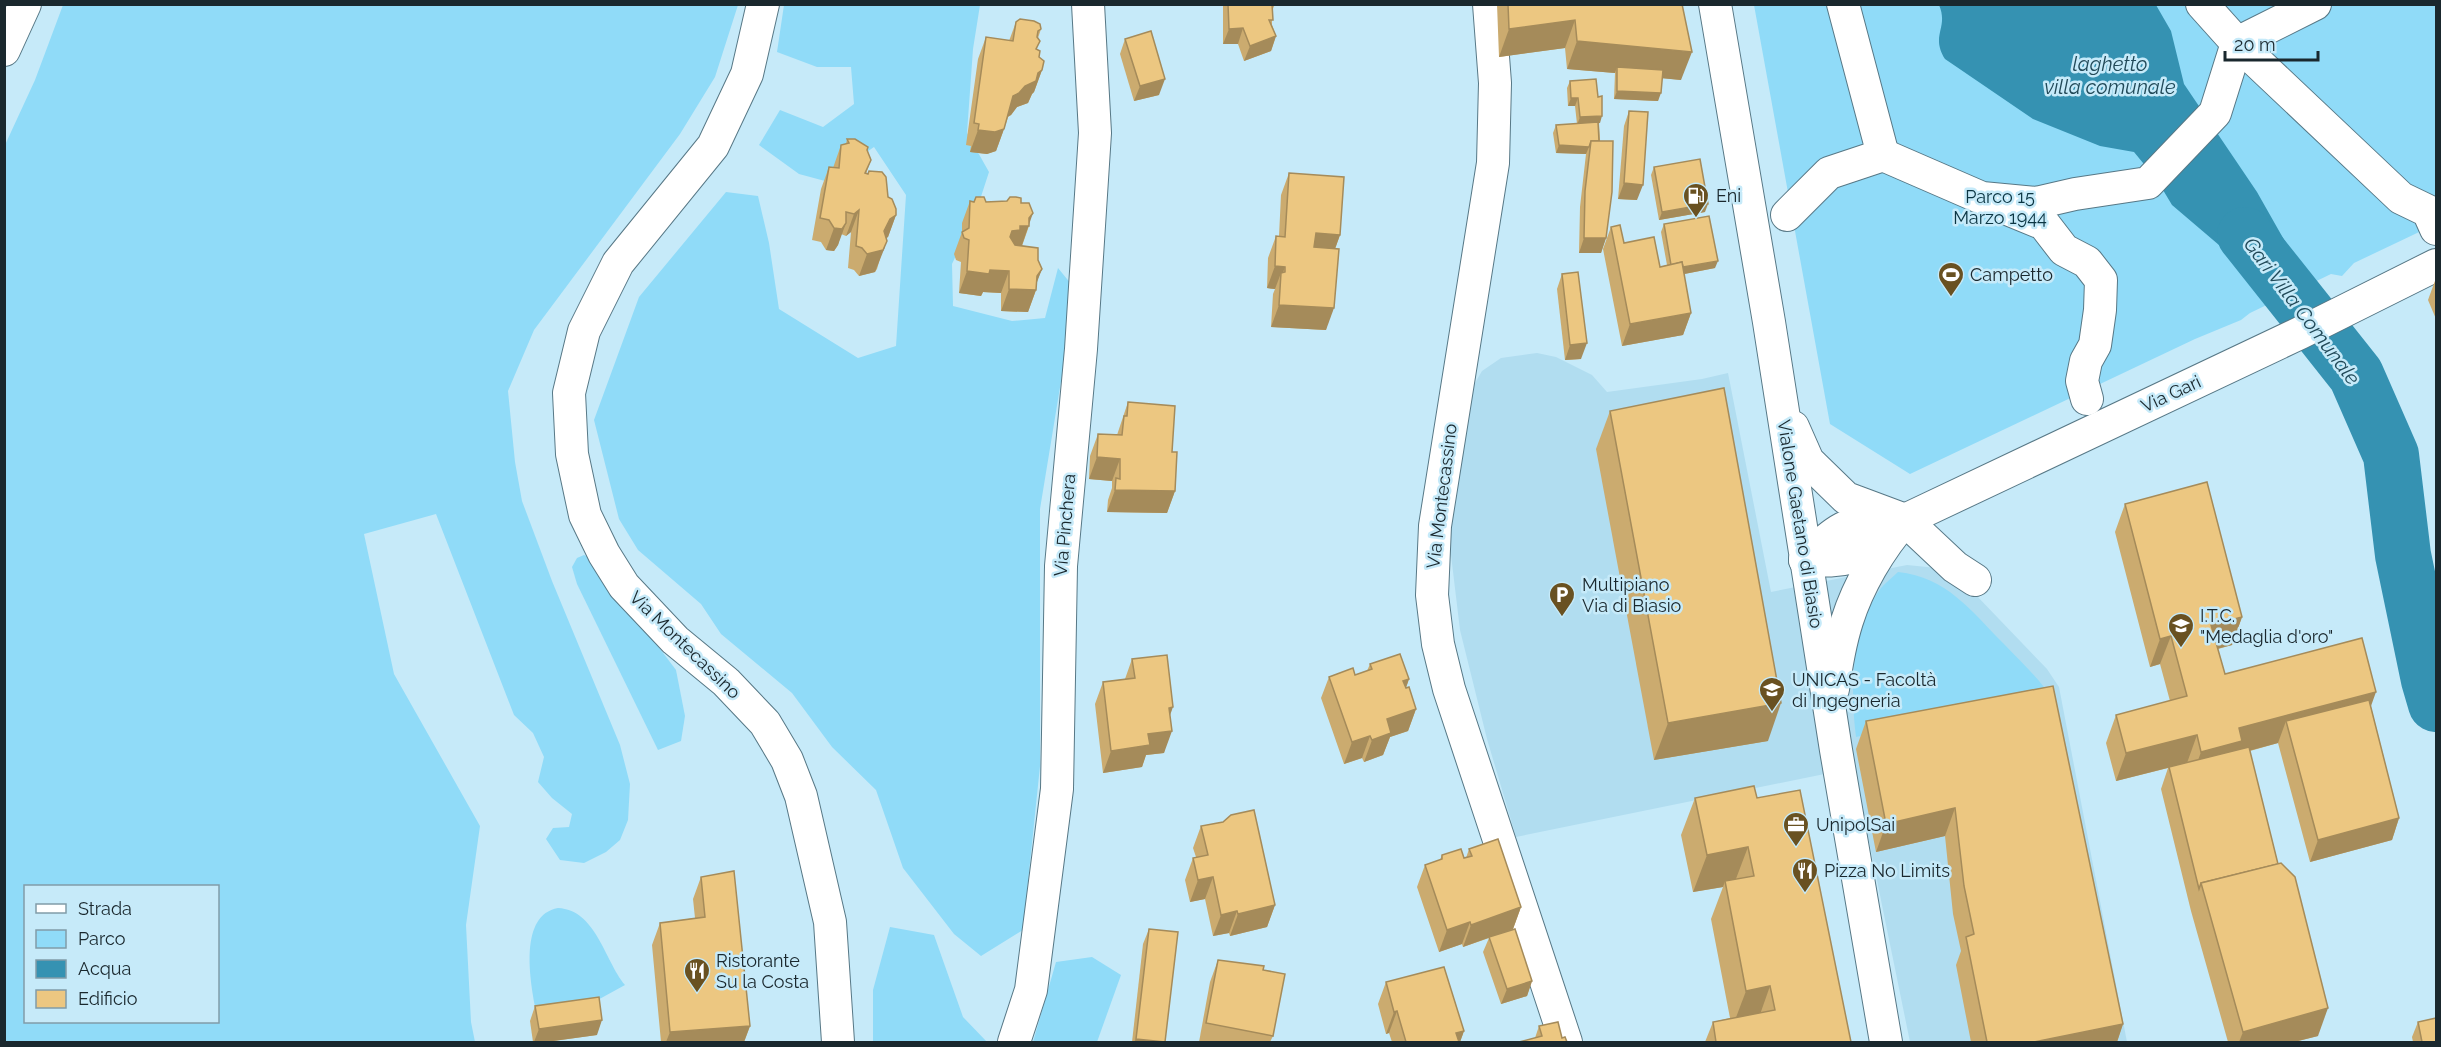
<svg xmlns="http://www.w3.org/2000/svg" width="2441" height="1047" viewBox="0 0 2441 1047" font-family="Raleway,sans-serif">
<rect width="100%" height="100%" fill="#c6eaf9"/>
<path fill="#b1ddf0" d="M1537,353L1556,357L1592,375L1607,392L1702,379L1728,373L1771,592L1907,565L1937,568L1975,594L2047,669L2059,687L2127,1042H1910L1854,768L1516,837L1487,739L1460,630L1448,530L1471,390L1482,371L1501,358Z"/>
<g fill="#90dbf8" fill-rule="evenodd">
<path d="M63,5H738L715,77L680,134L534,330L508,391L515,462L522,501L552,581L620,745L630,784L628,820L620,840L606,852L584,863L560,860L546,839L553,828L569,827L572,814L552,798L538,782L544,757L533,733L514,715L436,514L364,534L394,674L480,826L466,925L471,1022L475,1042H5V145L35,80ZM26,886H218V1022H26Z"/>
<path d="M784,5H980L973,49L967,133L989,172L975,215L952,264L953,306L1012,321L1045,318L1058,268L1076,290L1040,509V766L1023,930L981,956L954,934L903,868L876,790L832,747L792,693L721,634L701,604L638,550L619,519L594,420L639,297L726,192L758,196L769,243L779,309L858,358L896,346L906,195L874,147L825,181L799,174L759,145L780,110L823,127L854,104L851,67H817L777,52Z"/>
<path d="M1754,5H2436V224L2354,263L2342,276L2331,274L2250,313L2241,320L2195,339L1910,474L1830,424Z"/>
<path d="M584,555L592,559L676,670L685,716L681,741L658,750L577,584L572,567L577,558Z"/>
<path d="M1898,572C1947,577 1971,611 2003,643C2022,663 2041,680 2055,703L1920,723L1856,737C1850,689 1851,629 1881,588C1886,582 1893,577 1898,572Z"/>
<path d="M558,908C596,910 604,959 625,985L594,1002L535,1006C530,979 519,915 558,908Z"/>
<path d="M890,927L934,935L963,1017L987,1042H873V990Z"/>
<path d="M1092,957L1121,975L1097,1042H1033L1056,962Z"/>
</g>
<path fill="#3592b2" d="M1939,5H2156L2171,31L2184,84L2257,192L2300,268L2301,282L2292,294L2282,297L2262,287L2253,274L2172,205L2157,180L2134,152L2100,146L2033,119L1945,59C1930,35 1949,28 1939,5Z"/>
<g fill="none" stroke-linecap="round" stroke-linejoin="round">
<path stroke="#3592b2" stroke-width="56" d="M2245,235L2356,375L2391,455L2403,555L2429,680L2436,704"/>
<defs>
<g id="minor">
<path d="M763,4L747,74L713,146L618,263L584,331L569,393L572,454L585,515L604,554L624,586L675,640L726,682L765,723L787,760L801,796L830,922L838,1042"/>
<path d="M1489,4L1495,83L1493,163L1435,526L1432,595L1438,644L1449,689L1566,1042"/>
<path d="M1715,4L1769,322L1836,750L1886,1042"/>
<path d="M2202,4L2237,43L2401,198L2428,211L2436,229"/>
<path d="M4,50L25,4"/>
<path d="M1883,155L1982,198L2036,203L2075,194L2148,183L2215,113L2237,43L2315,4"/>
<path d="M2005,208L2044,224L2064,250L2087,262L2101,280L2100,310L2095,345L2086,361L2082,381L2087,399"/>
<path d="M1787,215L1829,173L1883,155L1843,4"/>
<path d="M1793,427L1808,461L1846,498L1905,520L1955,567L1975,580"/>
<path d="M1805,560C1832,532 1850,517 1892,520"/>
<path d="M1805,560C1847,562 1854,560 1890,537"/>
<path d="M1833,689C1836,667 1840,643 1847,621C1858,586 1880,548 1905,520L2300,333L2436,265"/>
<path d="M1014,1042L1031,990L1057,789L1061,566L1081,349L1095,133L1088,4"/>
</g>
</defs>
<use href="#minor" stroke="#577886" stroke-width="34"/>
<use href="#minor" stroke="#fff" stroke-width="32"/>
</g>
<g fill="#cbab6f">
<path d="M1223,4H1275L1272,11V25L1276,36L1271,51L1244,61L1238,44H1223Z"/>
<path d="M1497,4H1682L1681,80L1662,78L1658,101L1614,99L1615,73L1567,69L1565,48L1499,57Z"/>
<path d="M1016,22L1041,29L1038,38L1037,49L1042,70L1034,92L1032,94L1028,103L1017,107L1011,115L1008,117L1004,129L996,151L987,154L970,152L971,146L966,145L978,59L986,37L1009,41Z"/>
<path d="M1125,39L1159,95L1134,101L1120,54Z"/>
<path d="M1570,81L1600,123H1599L1606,238L1601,253H1579L1580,207L1586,154L1556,153L1553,133L1556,125L1577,124L1575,106H1568L1567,88Z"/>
<path d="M1629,111L1637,200L1618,199L1624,126Z"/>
<path d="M847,139L867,151L871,160L866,174L888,197L896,215L888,237L886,238L877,269L875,272L859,276L854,270L848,268L851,232L846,236L841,234L838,245L834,251L826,250L821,242L812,240L821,189L829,167L833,168L841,145L846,144Z"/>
<path d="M1654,167L1705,212L1659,220L1651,175Z"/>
<path d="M1289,173L1340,235L1335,249L1326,330L1271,327L1273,294L1275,289L1267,288L1268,258L1276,236H1279L1281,195Z"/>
<path d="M970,201L1021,203L1029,223V226L1022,246L1038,260L1042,269L1036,283V290L1028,312L1001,311V293L983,292L981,296L959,293L961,262L956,260L954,254L962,232V223Z"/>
<path d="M1664,224L1715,268L1684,274L1691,313L1683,335L1622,346L1603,249L1611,227L1624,243L1660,267L1667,265L1661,232Z"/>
<path d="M1562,274L1581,359L1565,360L1557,289Z"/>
<path d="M2436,278V319L2428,300Z"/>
<path d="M1128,402L1172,452L1175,491L1167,513L1107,512L1108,500L1112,488V481L1089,479L1090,456L1098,434L1117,435Z"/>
<path d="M1610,411L1768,741L1654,760L1596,449Z"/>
<path d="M2125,504L2242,617L2232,645L2218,649L2225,674L2371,707L2399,818L2392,840L2310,862L2278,743L2250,751L2318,1036L2294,1042H2228L2191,911L2161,789L2168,768L2116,781L2106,743L2116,715L2170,701L2160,664L2150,667L2115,532Z"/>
<path d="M1132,659L1170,717L1164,753L1146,755L1142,767L1103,773L1095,704L1103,682L1125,679Z"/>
<path d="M1370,664L1409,679L1406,688L1416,709L1408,731L1390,737L1383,755L1364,762L1362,758L1344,764L1321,698L1329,677L1355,675L1367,671Z"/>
<path d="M2053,686L2123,1024L2117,1042H1971L1956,965L1961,951L1953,914L1945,836L1876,852L1856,749L1866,721Z"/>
<path d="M1695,798H1757L1851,1042H1705L1713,1022L1730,1018L1711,919L1723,887L1693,892L1681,835Z"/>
<path d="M1201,826L1275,905L1267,927L1230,936L1229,933L1213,936L1205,899L1190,902L1185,880L1193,858L1196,857L1193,848Z"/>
<path d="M1469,849L1521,907L1513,929L1532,981L1527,996L1501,1004L1483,952L1489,938L1463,947L1462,944L1439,952L1417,887L1425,865L1440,860L1442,855L1464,858H1466Z"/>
<path d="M701,877L750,1026L744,1042H661L652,945L660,923L695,918L693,899Z"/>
<path d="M1149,929L1165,1042H1132L1143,944Z"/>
<path d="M1218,960L1263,970L1273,1036L1270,1042H1199L1210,982Z"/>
<path d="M1386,982L1464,1031L1460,1042H1392L1389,1033L1386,1034L1378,1004Z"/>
<path d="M535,1006L597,1035L546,1042H533L530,1021Z"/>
<path d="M2418,1022L2436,1042H2413L2412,1037Z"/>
<path d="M1539,1026L1562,1038H1535Z"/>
</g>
<g fill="#a58b5a">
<path d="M1575,20L1565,48L1499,57L1509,29Z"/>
<path d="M1243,28L1238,44H1223L1229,29Z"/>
<path d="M1276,36L1271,51L1244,61L1250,46Z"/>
<path d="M1577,41L1692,52L1681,80L1617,74V67L1615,73L1567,69Z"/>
<path d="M1042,70L1034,92L1032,94L1028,103L1017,107L1011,115L1005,118L1013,96Z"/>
<path d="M1165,79L1159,95L1134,101L1140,86Z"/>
<path d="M1617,91L1661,93L1658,101L1614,99Z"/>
<path d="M1571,98H1578L1575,106H1568Z"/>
<path d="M1602,116L1600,123L1577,125L1580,117Z"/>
<path d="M1004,129L996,151L987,154L970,152L978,130Z"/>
<path d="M1559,145L1589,147L1586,154L1556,153Z"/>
<path d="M1624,183L1643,185L1637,200L1618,199Z"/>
<path d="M1708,204L1705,212L1659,220L1662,212Z"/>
<path d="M859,210L851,232L846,236L854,214Z"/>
<path d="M1033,213L1021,248L1004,253L1012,231L1029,218Z"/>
<path d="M896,215L888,237L882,241L885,247L875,272L859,276L867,254L884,231L890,219Z"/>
<path d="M846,223L838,245L834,251L826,250L834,228Z"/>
<path d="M1316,233L1340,235L1332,257L1308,255Z"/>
<path d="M1584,238H1606L1601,253H1579Z"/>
<path d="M1718,261L1715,268L1669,277L1672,269Z"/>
<path d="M1275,266L1285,267L1281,278V273L1275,289L1267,288Z"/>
<path d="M1042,269L1034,290H1036L1028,312L1001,311L1009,289L1037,276Z"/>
<path d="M990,270L1009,271L1001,293L983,292L981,296L959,293L967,271Z"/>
<path d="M1279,305L1334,308L1326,330L1271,327Z"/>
<path d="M1691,313L1683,335L1622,346L1630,324Z"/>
<path d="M1587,343L1581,359L1565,360L1570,345Z"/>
<path d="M1097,457L1120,459L1112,481L1089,479Z"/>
<path d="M1115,490L1175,491L1167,513L1107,512Z"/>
<path d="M2242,617L2232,645L2201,653L2211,625Z"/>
<path d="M2171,636L2160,664L2150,667L2160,639Z"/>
<path d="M1409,679L1401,701L1403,681Z"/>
<path d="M2376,692L2366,720L2286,721L2278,743L2237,754L2191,780L2201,752L2239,728Z"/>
<path d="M1781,703L1768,741L1654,760L1668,723Z"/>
<path d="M1173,707L1165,729L1169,708Z"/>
<path d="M1416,709L1408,731L1390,737L1383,755L1364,762L1372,740L1387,719Z"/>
<path d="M1172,731L1164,753L1146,755L1142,767L1103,773L1111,751L1148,734Z"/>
<path d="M2197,735L2187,763L2116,781L2126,753Z"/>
<path d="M1370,736L1362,758L1344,764L1352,742Z"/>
<path d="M1955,808L1945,836L1876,852L1886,824Z"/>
<path d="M2399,818L2392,840L2310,862L2318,840Z"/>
<path d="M1748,847L1734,884L1725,881L1723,887L1693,892L1707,855Z"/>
<path d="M1213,877L1205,899L1190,902L1198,880Z"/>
<path d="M1275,905L1267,927L1230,936L1238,914Z"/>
<path d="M1521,907L1513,929L1463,947L1471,925Z"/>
<path d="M1237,911L1229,933L1213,936L1221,915Z"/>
<path d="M1470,922L1462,944L1439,952L1447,930Z"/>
<path d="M1532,981L1527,996L1501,1004L1507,989Z"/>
<path d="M1770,986L1757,1023L1732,1028L1746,991Z"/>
<path d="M2328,1008L2318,1036L2294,1042H2239L2243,1032Z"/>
<path d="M1397,1011L1389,1033L1386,1034L1394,1012Z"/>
<path d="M602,1020L597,1035L546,1042H534L539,1029Z"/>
<path d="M2123,1024L2117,1042H2034Z"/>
<path d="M750,1026L744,1042H666L670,1032Z"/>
<path d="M1464,1031L1460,1042H1453L1456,1033Z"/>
<path d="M1136,1039L1164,1042H1134Z"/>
</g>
<g fill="#ecc781" stroke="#a58b5a" stroke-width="1.5">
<path d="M1228,4H1272L1273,20H1269L1276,36L1250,46L1243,28L1229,29Z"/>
<path d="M1508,4H1682L1692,52L1577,41L1575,20L1509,29Z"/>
<path d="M1020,19L1034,21L1040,24L1041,29L1038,31L1037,37L1040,41L1036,49L1040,51L1039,57L1044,61L1042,70L1038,73L1036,81L1025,86L1019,93L1013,96L1004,129L995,132L978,130L979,124L974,123L986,37L1013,41L1016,22Z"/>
<path d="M1151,31L1165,79L1140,86L1125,39Z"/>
<path d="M1617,67L1663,70L1661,93L1617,91Z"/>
<path d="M1596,79L1598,97L1602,96V116L1580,117L1578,98H1571L1570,81Z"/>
<path d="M1629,111L1648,112L1643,185L1624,183Z"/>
<path d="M1598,122L1599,141H1591L1589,147L1559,145L1556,125Z"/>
<path d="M847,139H855L868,147L867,150L871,160L865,173L868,174L869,171L882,172L886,177L888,197L892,199L896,209V215L890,219L884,231L887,241L883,250L867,254L862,248L856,246L859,210L854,214L846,212V223L842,229L834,228L829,220L820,218L829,167L839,168L841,145L849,143Z"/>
<path d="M1591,141H1613L1612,192L1606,238H1584L1585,191Z"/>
<path d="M1700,159L1708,204L1662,212L1654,167Z"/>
<path d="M1289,173L1344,177L1340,235L1316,233L1314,247L1339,249L1334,308L1279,305L1281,273L1285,272V267L1275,266L1276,236L1285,237Z"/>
<path d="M976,197H984L986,202L1007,201L1010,197H1016L1021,198V203H1029L1033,213L1029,218V226H1020V230L1012,231L1010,237L1015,245L1038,248V260L1042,269L1037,276L1036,290L1009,289V271L990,270L989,274L967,271L969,240L964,238L962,232L969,228L970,201L974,202Z"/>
<path d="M1709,216L1718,261L1683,267L1682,262L1671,265L1664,224Z"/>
<path d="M1620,225L1624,243L1654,237L1660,267L1682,262L1691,313L1630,324L1611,227Z"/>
<path d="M1578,272L1587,343L1570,345L1562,274Z"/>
<path d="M1724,388L1781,703L1668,723L1610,411Z"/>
<path d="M1128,402L1175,406L1172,452H1177L1175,491L1115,490L1116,478L1120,479V459L1097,457L1098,434L1122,435L1124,416H1127Z"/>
<path d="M2207,482L2242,617L2211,625L2225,674L2362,638L2376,692L2239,728L2242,741L2201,752L2197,735L2126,753L2116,715L2187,696L2171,636L2160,639L2125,504Z"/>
<path d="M1400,654L1409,679L1403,681L1406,688L1409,687L1416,709L1387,719L1391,733L1372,740L1370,736L1352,742L1329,677L1353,668L1355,675L1372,669L1370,664Z"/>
<path d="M1167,655L1173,707L1169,708L1172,731L1148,734L1150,745L1111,751L1103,682L1135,678L1132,659Z"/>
<path d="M2053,686L2123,1024L2034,1042H1987L1966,937L1974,934L1964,886L1955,808L1886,824L1866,721Z"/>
<path d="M2369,700L2399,818L2318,840L2286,721Z"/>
<path d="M2249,747L2278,864L2201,883L2199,889L2169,767Z"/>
<path d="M1754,786L1757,798L1800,790L1851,1042H1716L1713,1022L1775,1010L1770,986L1746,991L1725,881L1754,876L1748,847L1707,855L1695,798Z"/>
<path d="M1254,810L1275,905L1238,914L1237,911L1221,915L1213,877L1198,880L1193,858L1208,855L1201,826L1223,822L1231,815Z"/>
<path d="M1498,839L1521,907L1471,925L1470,922L1447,930L1425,865L1442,859V855L1461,849L1464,858L1472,856L1469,849Z"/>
<path d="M2281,863L2295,877L2328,1008L2243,1032L2201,883Z"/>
<path d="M734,871L750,1026L670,1032L660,923L705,917L701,877Z"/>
<path d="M1149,929L1178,932L1165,1042L1136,1039Z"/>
<path d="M1515,929L1532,981L1507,989L1489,937Z"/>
<path d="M1218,960L1264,966L1263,970L1285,974L1273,1036L1206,1023Z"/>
<path d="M1444,967L1464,1031L1456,1033L1459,1042H1406L1397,1011L1394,1012L1386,982Z"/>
<path d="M599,997L602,1020L539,1029L535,1006Z"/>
<path d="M2436,1018V1042H2422L2418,1022Z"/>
<path d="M1558,1022L1562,1038L1565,1037L1567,1042H1519L1542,1036L1539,1026Z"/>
</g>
<defs>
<symbol id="fuel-pin" viewBox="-11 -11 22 30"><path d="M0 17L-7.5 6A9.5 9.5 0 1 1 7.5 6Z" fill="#695121" stroke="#c6eaf9"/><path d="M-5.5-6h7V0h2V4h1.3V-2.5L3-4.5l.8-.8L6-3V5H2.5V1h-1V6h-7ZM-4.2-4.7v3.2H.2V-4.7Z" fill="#fff"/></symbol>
<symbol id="stadium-pin" viewBox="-11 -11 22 30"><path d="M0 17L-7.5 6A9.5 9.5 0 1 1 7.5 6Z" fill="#695121" stroke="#c6eaf9"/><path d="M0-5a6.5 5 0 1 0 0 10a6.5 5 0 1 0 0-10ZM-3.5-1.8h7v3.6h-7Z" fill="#fff"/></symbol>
<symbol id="parking-pin" viewBox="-11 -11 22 30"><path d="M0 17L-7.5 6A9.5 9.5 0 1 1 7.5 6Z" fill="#695121" stroke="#c6eaf9"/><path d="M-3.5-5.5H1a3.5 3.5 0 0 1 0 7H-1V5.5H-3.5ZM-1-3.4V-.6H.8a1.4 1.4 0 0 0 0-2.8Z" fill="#fff"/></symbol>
<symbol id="school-pin" viewBox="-11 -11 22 30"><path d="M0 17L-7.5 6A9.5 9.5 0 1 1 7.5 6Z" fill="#695121" stroke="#c6eaf9"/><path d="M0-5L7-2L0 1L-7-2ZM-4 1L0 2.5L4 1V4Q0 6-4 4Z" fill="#fff"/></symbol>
<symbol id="university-pin" viewBox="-11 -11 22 30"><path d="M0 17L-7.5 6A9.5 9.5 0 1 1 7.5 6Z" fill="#695121" stroke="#c6eaf9"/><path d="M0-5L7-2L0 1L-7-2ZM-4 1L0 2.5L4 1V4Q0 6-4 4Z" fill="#fff"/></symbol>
<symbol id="office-pin" viewBox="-11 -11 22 30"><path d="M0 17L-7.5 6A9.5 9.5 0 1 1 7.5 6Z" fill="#695121" stroke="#c6eaf9"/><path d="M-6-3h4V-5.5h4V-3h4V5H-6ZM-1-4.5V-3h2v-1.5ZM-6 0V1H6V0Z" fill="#fff"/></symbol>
<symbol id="restaurant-pin" viewBox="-11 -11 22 30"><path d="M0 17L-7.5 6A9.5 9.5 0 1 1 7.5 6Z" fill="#695121" stroke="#c6eaf9"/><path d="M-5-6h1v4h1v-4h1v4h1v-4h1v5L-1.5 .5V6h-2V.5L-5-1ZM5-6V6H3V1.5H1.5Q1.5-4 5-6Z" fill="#fff"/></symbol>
</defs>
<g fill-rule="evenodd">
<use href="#fuel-pin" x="1681" y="181" width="30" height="40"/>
<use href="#stadium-pin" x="1936" y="260" width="30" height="40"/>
<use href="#parking-pin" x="1547" y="580" width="30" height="40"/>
<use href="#school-pin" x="2166" y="611" width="30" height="40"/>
<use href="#university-pin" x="1757" y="675" width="30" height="40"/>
<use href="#office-pin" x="1781" y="810" width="30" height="40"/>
<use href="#restaurant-pin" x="1790" y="856" width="30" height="40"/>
<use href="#restaurant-pin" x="682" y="956" width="30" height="40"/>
</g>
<g text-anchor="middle" stroke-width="5" stroke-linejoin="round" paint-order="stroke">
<g font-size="18" fill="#1a282e" stroke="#c6eaf9" text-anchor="start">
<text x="1716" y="202">Eni</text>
<text x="1970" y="281">Campetto</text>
<text x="1582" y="591">Multipiano<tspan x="1582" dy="21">Via di Biasio</tspan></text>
<text x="2200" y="622">I.T.C.<tspan x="2200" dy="21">"Medaglia d'oro"</tspan></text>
<text x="1792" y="686">UNICAS - Facoltà<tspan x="1792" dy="21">di Ingegneria</tspan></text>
<text x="1816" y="831">UnipolSai</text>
<text x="1824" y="877">Pizza No Limits</text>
<text x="716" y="967">Ristorante<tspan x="716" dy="21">Su la Costa</tspan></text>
</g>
<g font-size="18" fill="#0b3543" stroke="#c6eaf9">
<text x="2000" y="203">Parco 15<tspan x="2000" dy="21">Marzo 1944</tspan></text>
</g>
<g font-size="18" fill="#1a282e" stroke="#c6eaf9">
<text transform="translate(2171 394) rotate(-25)" y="6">Via Gari</text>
<text transform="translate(1442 496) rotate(-83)" y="6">Via Montecassino</text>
<text transform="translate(1800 524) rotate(81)" y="6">Vialone Gaetano di Biasio</text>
<text transform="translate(1065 525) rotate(-85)" y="6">Via Pinchera</text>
<text transform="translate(685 645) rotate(44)" y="6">Via Montecassino</text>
</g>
<g font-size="20" font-style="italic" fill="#214958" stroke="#c6eaf9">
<text x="2110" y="71">laghetto<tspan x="2110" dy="23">villa comunale</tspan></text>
<text transform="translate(2302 311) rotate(53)" y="7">Gari Villa Comunale</text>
</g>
</g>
<rect width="2441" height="1047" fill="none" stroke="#1a282e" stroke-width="12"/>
<rect x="24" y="885" width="195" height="138" fill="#c6eaf9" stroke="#819ca8" stroke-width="1.5"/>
<rect x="36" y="904" width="30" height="9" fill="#ffffff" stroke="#819ca8" stroke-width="1.5"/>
<text x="78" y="915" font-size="18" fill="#1a282e">Strada</text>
<rect x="36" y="930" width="30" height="18" fill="#90dbf8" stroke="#819ca8" stroke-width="1.5"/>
<text x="78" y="945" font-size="18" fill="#1a282e">Parco</text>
<rect x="36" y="960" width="30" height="18" fill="#3592b2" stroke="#819ca8" stroke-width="1.5"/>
<text x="78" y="975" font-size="18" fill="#1a282e">Acqua</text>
<rect x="36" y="990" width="30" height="18" fill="#ecc781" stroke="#819ca8" stroke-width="1.5"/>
<text x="78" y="1005" font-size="18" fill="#1a282e">Edificio</text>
<path d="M2225 51v9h93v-9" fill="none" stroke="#1a282e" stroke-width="3"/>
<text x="2234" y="51" font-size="18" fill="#1a282e" stroke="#c6eaf9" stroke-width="4.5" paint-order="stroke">20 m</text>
</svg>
